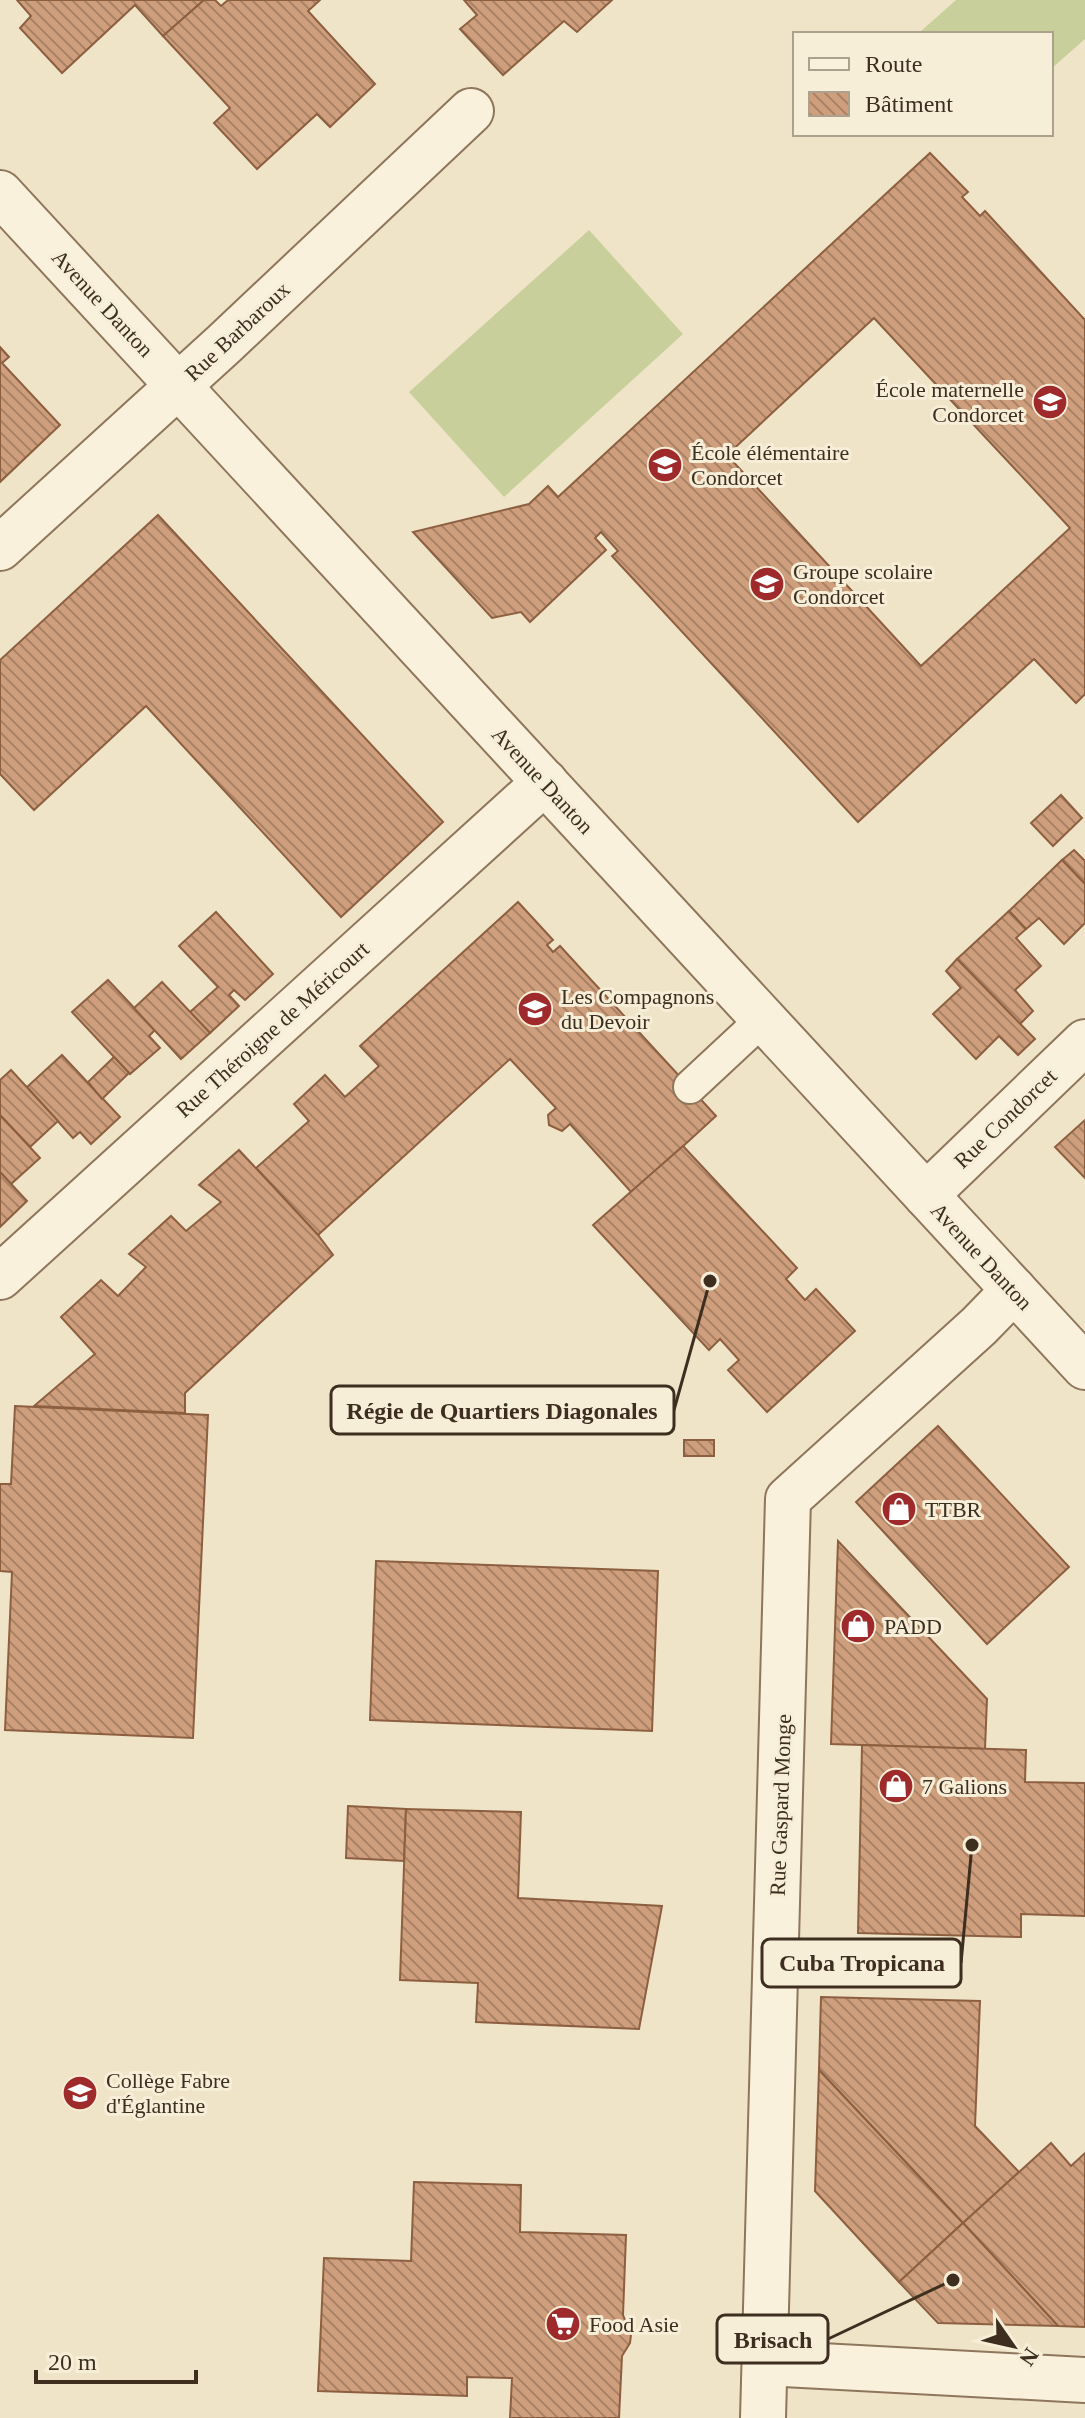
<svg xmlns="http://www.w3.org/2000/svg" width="1085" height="2418" viewBox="0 0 1085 2418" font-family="Georgia,serif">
<defs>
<pattern id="building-back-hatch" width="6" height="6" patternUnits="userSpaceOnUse" patternTransform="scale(2)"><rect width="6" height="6" fill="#cf9f7d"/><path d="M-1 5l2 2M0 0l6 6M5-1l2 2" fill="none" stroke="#a98266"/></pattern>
</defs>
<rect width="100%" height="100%" fill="#f0e4c8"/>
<g fill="#c9cf9b">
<path d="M956,0H1085V39L1051,69V34H923L921,31Z"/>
<path d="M589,230L683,334L504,497L409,392Z"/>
</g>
<g fill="url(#building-back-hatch)" stroke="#8d5f41" stroke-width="2" fill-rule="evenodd">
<path d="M17,0H204L163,36L135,5L62,73L20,28L31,16Z"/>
<path d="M204,0H215L221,6L228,0H320L308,11L375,84L330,127L317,114L257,169L214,123L230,108L163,36Z"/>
<path d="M464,0H612L577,32L564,21L503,75L460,29L477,15Z"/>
<path d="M930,153L968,192L962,197L980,216L985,211L1085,320V694L1076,703L1034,659L858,822L612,556L618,551L601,532L595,538L606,550L530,622L521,612L492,618L413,532L529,504L548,486L558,497ZM874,318L1070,528L921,666L727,455Z"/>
<path d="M0,347L9,357L2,363L60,425L0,482Z"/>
<path d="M158,515L443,822L341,917L146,706L34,810L0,774V660Z"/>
<path d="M1061,795L1082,818L1053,846L1031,823Z"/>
<path d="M1074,850L1085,861V884L1062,860Z"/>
<path d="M1062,860L1085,884V923L1064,944L1039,918L1026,929L1009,911Z"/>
<path d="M518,902L553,940L547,945L553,952L560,946L716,1116L632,1193L570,1124L562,1131L549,1125L548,1115L556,1108L510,1059L318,1235L256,1168L309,1121L294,1104L325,1075L345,1097L379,1066L360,1046Z"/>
<path d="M1009,911L1026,929L1016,938L1041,966L1015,990L1033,1011L1020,1024L957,959Z"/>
<path d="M216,912L273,974L245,1000L234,990L229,995L239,1006L210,1033L190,1012L218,987L179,946Z"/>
<path d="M957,959L1035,1039L1018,1055L999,1036L976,1059L933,1014L961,988L946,971Z"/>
<path d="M108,980L155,1030L149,1036L160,1048L130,1074L72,1012Z"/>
<path d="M162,982L210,1033L181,1059L134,1008Z"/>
<path d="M62,1055L120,1117L91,1144L80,1132L73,1138L27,1087Z"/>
<path d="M114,1057L129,1073L102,1099L88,1082Z"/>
<path d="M11,1070L58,1121L30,1147L0,1115V1080Z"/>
<path d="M0,1115L40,1158L11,1184L0,1172Z"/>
<path d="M1085,1120V1178L1055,1147Z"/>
<path d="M683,1146L797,1268L786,1279L805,1300L816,1289L855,1331L767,1412L728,1370L739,1360L720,1339L709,1350L593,1225Z"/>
<path d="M239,1150L318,1235L333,1255L185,1393V1413L34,1406L95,1354L61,1317L101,1280L118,1296L146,1267L129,1254L171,1216L186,1231L221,1202L199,1185Z"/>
<path d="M0,1172L27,1201L0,1227Z"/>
<path d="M15,1406L208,1415L193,1738L5,1730L12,1572L0,1571V1484H11Z"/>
<path d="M938,1426L1069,1567L987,1644L856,1502Z"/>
<rect x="684" y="1440" width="30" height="16"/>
<path d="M838,1541L987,1699L985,1749L831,1744Z"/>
<path d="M376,1561L658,1571L652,1731L370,1720Z"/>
<path d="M862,1745L1026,1750L1025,1782L1085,1783V1916L1021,1914V1937L858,1933Z"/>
<path d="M348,1806L406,1809L404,1861L346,1858Z"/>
<path d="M406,1809L521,1812L518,1898L662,1906L639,2029L476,2022L478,1983L400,1980Z"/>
<path d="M821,1997L980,2001L975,2126L1019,2172L963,2223L819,2070Z"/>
<path d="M819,2070L963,2223L899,2282L815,2191Z"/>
<path d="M1051,2143L1071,2166L1085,2153V2327L1058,2326L963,2223Z"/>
<path d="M414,2182L521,2185L520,2232L626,2235L623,2315L631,2335L630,2343L622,2356L619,2418H510L512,2378L467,2377V2396L318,2391L324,2258L411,2261Z"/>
<path d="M963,2223L1058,2326L938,2323L899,2282Z"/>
</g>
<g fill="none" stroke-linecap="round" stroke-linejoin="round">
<defs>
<path id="service" d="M690,1087L763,1019"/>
<g id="minor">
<path d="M0,193L1085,1367"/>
<path d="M0,548L224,344L471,111"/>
<path d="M926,1195L1085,1042"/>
<path d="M0,1277L545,782"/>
<path d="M765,2363L1085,2380"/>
<path d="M763,2418L788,1499L979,1326L1014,1290"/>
</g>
</defs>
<use href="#service" stroke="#8d765c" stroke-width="36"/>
<use href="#minor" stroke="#8d765c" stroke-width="48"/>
<use href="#service" stroke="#faf1dc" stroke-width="32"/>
<use href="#minor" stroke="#faf1dc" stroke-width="44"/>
</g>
<defs>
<symbol id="school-disc" viewBox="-11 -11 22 22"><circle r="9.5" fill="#9e2a2b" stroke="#f7eed8"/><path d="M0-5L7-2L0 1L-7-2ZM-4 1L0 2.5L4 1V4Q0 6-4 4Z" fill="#fff"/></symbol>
<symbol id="university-disc" viewBox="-11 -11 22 22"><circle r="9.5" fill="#9e2a2b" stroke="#f7eed8"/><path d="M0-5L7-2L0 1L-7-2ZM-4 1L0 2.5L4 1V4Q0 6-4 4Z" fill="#fff"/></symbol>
<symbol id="shop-disc" viewBox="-11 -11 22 22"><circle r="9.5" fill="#9e2a2b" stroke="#f7eed8"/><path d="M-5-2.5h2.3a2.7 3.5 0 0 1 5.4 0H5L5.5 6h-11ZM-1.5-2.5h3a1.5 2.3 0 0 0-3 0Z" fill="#fff"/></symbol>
<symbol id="supermarket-disc" viewBox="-11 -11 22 22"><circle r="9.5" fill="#9e2a2b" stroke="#f7eed8"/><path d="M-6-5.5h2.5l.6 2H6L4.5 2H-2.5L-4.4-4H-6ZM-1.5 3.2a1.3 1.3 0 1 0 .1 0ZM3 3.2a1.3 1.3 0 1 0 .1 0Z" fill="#fff"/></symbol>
</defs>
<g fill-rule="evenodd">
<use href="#school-disc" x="1030" y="382" width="40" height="40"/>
<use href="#school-disc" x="645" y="445" width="40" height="40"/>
<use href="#school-disc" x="747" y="564" width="40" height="40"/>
<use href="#university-disc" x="515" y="989" width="40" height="40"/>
<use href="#shop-disc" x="879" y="1489" width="40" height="40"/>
<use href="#shop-disc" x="838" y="1606" width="40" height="40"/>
<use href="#shop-disc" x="876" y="1766" width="40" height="40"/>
<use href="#school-disc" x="60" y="2073" width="40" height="40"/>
<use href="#supermarket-disc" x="543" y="2304" width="40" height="40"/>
</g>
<g text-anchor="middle" stroke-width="6" stroke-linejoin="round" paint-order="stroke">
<g font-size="22" fill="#3d2e20" stroke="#f7eed8">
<text transform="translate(103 303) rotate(47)" y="8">Avenue Danton</text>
<text transform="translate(237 331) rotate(-43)" y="8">Rue Barbaroux</text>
<text transform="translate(543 780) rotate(47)" y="8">Avenue Danton</text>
<text transform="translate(272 1029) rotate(-42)" y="8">Rue Théroigne de Méricourt</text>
<text transform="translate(1005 1118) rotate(-44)" y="8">Rue Condorcet</text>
<text transform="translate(982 1256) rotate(47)" y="8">Avenue Danton</text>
<text transform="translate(780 1805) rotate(-88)" y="8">Rue Gaspard Monge</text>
</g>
<g font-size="22" fill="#3d2e20" stroke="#f7eed8" text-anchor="start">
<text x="1024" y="397" text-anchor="end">École maternelle<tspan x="1024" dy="25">Condorcet</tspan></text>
<text x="691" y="460">École élémentaire<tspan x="691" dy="25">Condorcet</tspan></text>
<text x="793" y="579">Groupe scolaire<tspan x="793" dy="25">Condorcet</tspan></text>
<text x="561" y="1004">Les Compagnons<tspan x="561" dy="25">du Devoir</tspan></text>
<text x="925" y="1517">TTBR</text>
<text x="884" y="1634">PADD</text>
<text x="922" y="1794">7 Galions</text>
<text x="106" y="2088">Collège Fabre<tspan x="106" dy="25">d'Églantine</tspan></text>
<text x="589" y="2332">Food Asie</text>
</g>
</g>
<path fill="none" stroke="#3d2e20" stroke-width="3" d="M710 1281L674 1410M972 1845L961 1963M953 2280L828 2339"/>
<g fill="#3d2e20" stroke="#f7eed8" stroke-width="3">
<circle cx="710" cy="1281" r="8"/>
<circle cx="972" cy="1845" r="8"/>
<circle cx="953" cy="2280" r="8"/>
</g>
<g fill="#f7eed8" stroke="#3d2e20" stroke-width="3">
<rect x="331" y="1386" width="343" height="48" rx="8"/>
<rect x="762" y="1939" width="199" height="48" rx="8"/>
<rect x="717" y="2315" width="111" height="48" rx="8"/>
</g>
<g font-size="24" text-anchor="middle" font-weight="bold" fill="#3d2e20">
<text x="502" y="1419">Régie de Quartiers Diagonales</text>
<text x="862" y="1971">Cuba Tropicana</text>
<text x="773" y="2348">Brisach</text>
</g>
<rect x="793" y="32" width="260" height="104" fill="#f7eed8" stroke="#ada18e" stroke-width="2"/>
<rect x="809" y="58" width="40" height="12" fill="#faf1dc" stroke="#ada18e" stroke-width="2"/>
<text x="865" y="72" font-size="24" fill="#3d2e20">Route</text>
<rect x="809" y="92" width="40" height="24" fill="url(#building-back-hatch)" stroke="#ada18e" stroke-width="2"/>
<text x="865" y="112" font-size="24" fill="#3d2e20">Bâtiment</text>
<g transform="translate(1013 2346) rotate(124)" stroke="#f7eed8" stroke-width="6" paint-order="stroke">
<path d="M0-6L14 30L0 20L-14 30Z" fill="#3d2e20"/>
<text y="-12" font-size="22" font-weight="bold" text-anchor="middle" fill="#3d2e20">N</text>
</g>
<path d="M36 2370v12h160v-12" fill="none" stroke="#3d2e20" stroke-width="4"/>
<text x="48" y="2370" font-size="24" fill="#3d2e20" stroke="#f7eed8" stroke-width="6" paint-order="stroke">20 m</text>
</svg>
